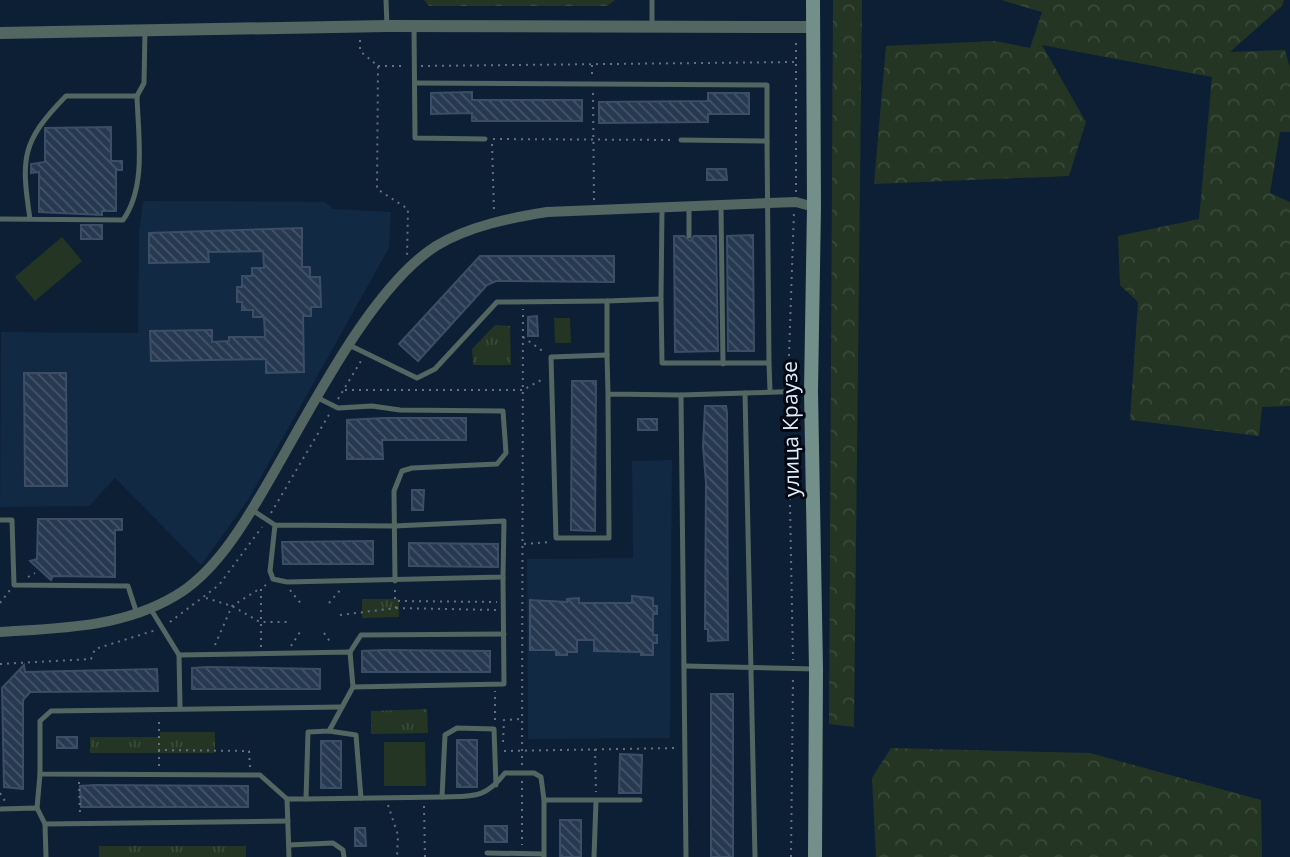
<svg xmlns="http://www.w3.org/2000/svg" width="1290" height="857" viewBox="0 0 1290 857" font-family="'Open Sans',sans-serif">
<defs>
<pattern id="forest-crowns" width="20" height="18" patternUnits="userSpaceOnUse" patternTransform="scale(1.75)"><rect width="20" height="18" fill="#243623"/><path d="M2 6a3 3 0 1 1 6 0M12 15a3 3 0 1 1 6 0" fill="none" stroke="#394a39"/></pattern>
<pattern id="park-tufts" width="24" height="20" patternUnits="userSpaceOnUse" patternTransform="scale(1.75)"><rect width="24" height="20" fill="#243623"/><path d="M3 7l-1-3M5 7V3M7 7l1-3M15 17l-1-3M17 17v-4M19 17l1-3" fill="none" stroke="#394a39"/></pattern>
<pattern id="building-back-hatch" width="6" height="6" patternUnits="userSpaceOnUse" patternTransform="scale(1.75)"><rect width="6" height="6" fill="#263950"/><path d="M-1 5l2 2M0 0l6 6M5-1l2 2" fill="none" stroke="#45566a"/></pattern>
</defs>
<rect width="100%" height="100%" fill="#0d1f34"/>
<g fill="#122943">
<path d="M143,201L325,202L333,209L391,212L389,248L248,500L201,565L115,478L89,506L0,507L1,332L138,333L139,233Z"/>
<path d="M672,460L670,738L528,739L527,559L633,558L632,461Z"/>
</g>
<g fill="url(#forest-crowns)">
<path d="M424,0H615L607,6H429Z"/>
<path d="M833,0H862L854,727L829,724Z"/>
<path d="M1001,0H1284L1282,6L1230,52L1285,50L1290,68V132H1280L1270,193L1290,202V406L1262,407L1259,436L1130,420L1138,302L1120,285L1118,236L1199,219L1212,77L1042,45L1086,122L1069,176L874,184L886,46L995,41L1030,48L1042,12Z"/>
<path d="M891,748L1090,753L1261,800L1262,857H876L872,778Z"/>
</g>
<g fill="url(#park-tufts)">
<path d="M495,325L510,326L511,365H473L472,349Z"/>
<path d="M362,599H399V617L362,618Z"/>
<path d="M427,709L428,733L371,734V711Z"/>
<path d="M160,732H215V753H90V737H160Z"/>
<rect x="99" y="846" width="147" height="11"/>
</g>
<g fill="#243623">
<path d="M62,237L82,261L35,301L15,277Z"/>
<path d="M554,318H570L571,343H555Z"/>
<path d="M384,742H425L426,786H384Z"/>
</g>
<g fill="url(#building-back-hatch)" stroke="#3b4e66" stroke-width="2">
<path d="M472,92V100H582V121H472V113L431,114V93Z"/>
<path d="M708,93H749V114H708V122L599,123V102L708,101Z"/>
<path d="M111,127V161H122V170H116V211H102V215L39,212V172L31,173V164L45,162V128Z"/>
<path d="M707,169H726L727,180H707Z"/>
<rect x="81" y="225" width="21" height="14"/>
<path d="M302,228V267H310V277H320L321,307H311V316H303L304,372L266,373V359L151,361L150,331L212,330V342L229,341V337H265L264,317H253V310H242V302H237V287H242V276H252V268H264L263,251L208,252L209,262L149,263V233Z"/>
<path d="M753,235L754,351H728L727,236Z"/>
<path d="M674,236H684L690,241L694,236H716L718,351L675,352Z"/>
<path d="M480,256H614V282L496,281L487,285L418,361L399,344Z"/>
<path d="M537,316L538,336H528V317Z"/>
<path d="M24,373H66L67,486H25Z"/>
<path d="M572,381H596L595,531L571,530Z"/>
<path d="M705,406H726L727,412L728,640L708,641V629H705L706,483L703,446Z"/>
<path d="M384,418H466V440H382L383,459H347V420Z"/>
<rect x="638" y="419" width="19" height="11"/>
<path d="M412,490H424L423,510H412Z"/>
<path d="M38,519H122V530H115V577L53,576L51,580L30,561L37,559Z"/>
<path d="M373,541V564H283L282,542Z"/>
<path d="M409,543L498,544V567L409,566Z"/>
<path d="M632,596L653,598V606H657V614H653V635H657V643H653V655H641V652L594,651V640H577V652H567V655H556V650H530V600L567,602V599L579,598V603H632Z"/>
<path d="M384,650L490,651V672H362V651Z"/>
<path d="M24,665L25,672L157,669L158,691L30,692L23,700V789L4,787L2,688Z"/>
<path d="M208,667L320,669V689H192V668Z"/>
<rect x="711" y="694" width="22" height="163"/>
<rect x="57" y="737" width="20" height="11"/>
<rect x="457" y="740" width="20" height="47"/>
<rect x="321" y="741" width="20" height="47"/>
<path d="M620,754L642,755L641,793H619Z"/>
<path d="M96,785L248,786V807H81L80,786Z"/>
<rect x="560" y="820" width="21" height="37"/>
<rect x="485" y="826" width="22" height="16"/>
<path d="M355,828H365L366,846H355Z"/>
</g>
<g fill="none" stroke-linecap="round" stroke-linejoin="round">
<g stroke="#627284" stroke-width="2" stroke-dasharray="2 5" stroke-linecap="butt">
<path d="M360,40V51L378,66L377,189L408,209L407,257"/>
<path d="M592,65V77"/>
<path d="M378,66H405"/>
<path d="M421,66L796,62"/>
<path d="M593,93L594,200"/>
<path d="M493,139L672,140"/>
<path d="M492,144L494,211"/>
<path d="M796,192V40"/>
<path d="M523,337L544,352"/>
<path d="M788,384L794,211"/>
<path d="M345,390H523L543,379"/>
<path d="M338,399L361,361"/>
<path d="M788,400L793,660"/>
<path d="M271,513L330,413"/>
<path d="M524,544L550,542"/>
<path d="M28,577L35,573"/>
<path d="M290,590L302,605"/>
<path d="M395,590V601L497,602"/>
<path d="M206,598L232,606L260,622H288"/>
<path d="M0,603L10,590"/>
<path d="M329,603L342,588"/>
<path d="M396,608L496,610"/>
<path d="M340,615L396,608L395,602"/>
<path d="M170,622L219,585L262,527"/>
<path d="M324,633L331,643"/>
<path d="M215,645L232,606L261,588"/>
<path d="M291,646L300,632"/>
<path d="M261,647V588L266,585"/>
<path d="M0,664L91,659L95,649L156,630"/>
<path d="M495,720V691"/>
<path d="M503,742L504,720L521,719"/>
<path d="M595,749L596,792"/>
<path d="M158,750L249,751L250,767"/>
<path d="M504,751L677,748"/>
<path d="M522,765L523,309"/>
<path d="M159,766V719"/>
<path d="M522,781V845"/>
<path d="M79,782L80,815"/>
<path d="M0,793L5,801"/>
<path d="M388,805L398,835L397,857"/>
<path d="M424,806L425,857"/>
<path d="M791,857L793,676"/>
</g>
<g stroke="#546662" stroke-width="5">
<path d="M386,0L387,26"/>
<path d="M652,0V25"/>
<path d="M414,26L415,138L485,139"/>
<path d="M415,83L767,85V141"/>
<path d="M137,96L144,83L145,30"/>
<path d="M681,140L767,141L769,363"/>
<path d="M689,207V236"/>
<path d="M721,207L723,364"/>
<path d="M0,219L123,220C147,186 138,135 137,96H66C21,142 21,158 30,219"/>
<path d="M661,299L662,209"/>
<path d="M349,345L417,378L435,369L497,302L607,301"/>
<path d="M607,355V301L661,299L662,363H769L770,391"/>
<path d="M608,394L607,355L551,357L556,538H609L608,394L681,395"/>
<path d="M318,398L338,408L372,406L400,410L503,411L506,453L497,464L412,468L402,471L394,491L395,581"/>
<path d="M252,510L275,525L394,526L504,521L503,577L287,582L273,579L270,571L275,525"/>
<path d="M0,520H12L14,585L128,586L137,614"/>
<path d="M150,608L179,655L180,707"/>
<path d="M350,652L361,635L504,634"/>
<path d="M179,655L350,652L353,687L329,731L308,732L306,799H287"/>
<path d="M685,666L815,669"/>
<path d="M353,687L504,684L503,577"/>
<path d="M329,731L356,735L361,798"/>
<path d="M496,785L494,729L457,728L445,735L442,797C473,796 485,799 505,773H534L541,777L544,800"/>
<path d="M306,799L442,797"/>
<path d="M37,808L40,774"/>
<path d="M0,809L37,808L45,824L46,857"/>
<path d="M45,824L288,821"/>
<path d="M289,845L333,843L343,850L344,857"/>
<path d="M487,853L544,854"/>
<path d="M289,857L287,799L260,775L40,774V721L51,711L342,707"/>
<path d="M544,857V800H640"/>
<path d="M594,857L596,801"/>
<path d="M686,857L681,395L745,393"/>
<path d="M755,857L745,393L810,391"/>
</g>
<path stroke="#546662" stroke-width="10" d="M0,632C60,628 121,628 175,596C213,574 241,529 263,491C305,421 368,289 436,246C469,226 510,218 547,212L796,202L814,207"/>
<path stroke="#546662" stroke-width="12" d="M0,33L387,26L812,27"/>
<path stroke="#728f89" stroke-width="14" d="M813,0L814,207L811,391L816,669L815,857"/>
</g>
<g text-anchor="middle" stroke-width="6" stroke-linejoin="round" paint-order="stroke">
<g font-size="21" fill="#e2eefd" stroke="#030912">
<text transform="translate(791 429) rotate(-91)" y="7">улица Краузе</text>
</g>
</g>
</svg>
